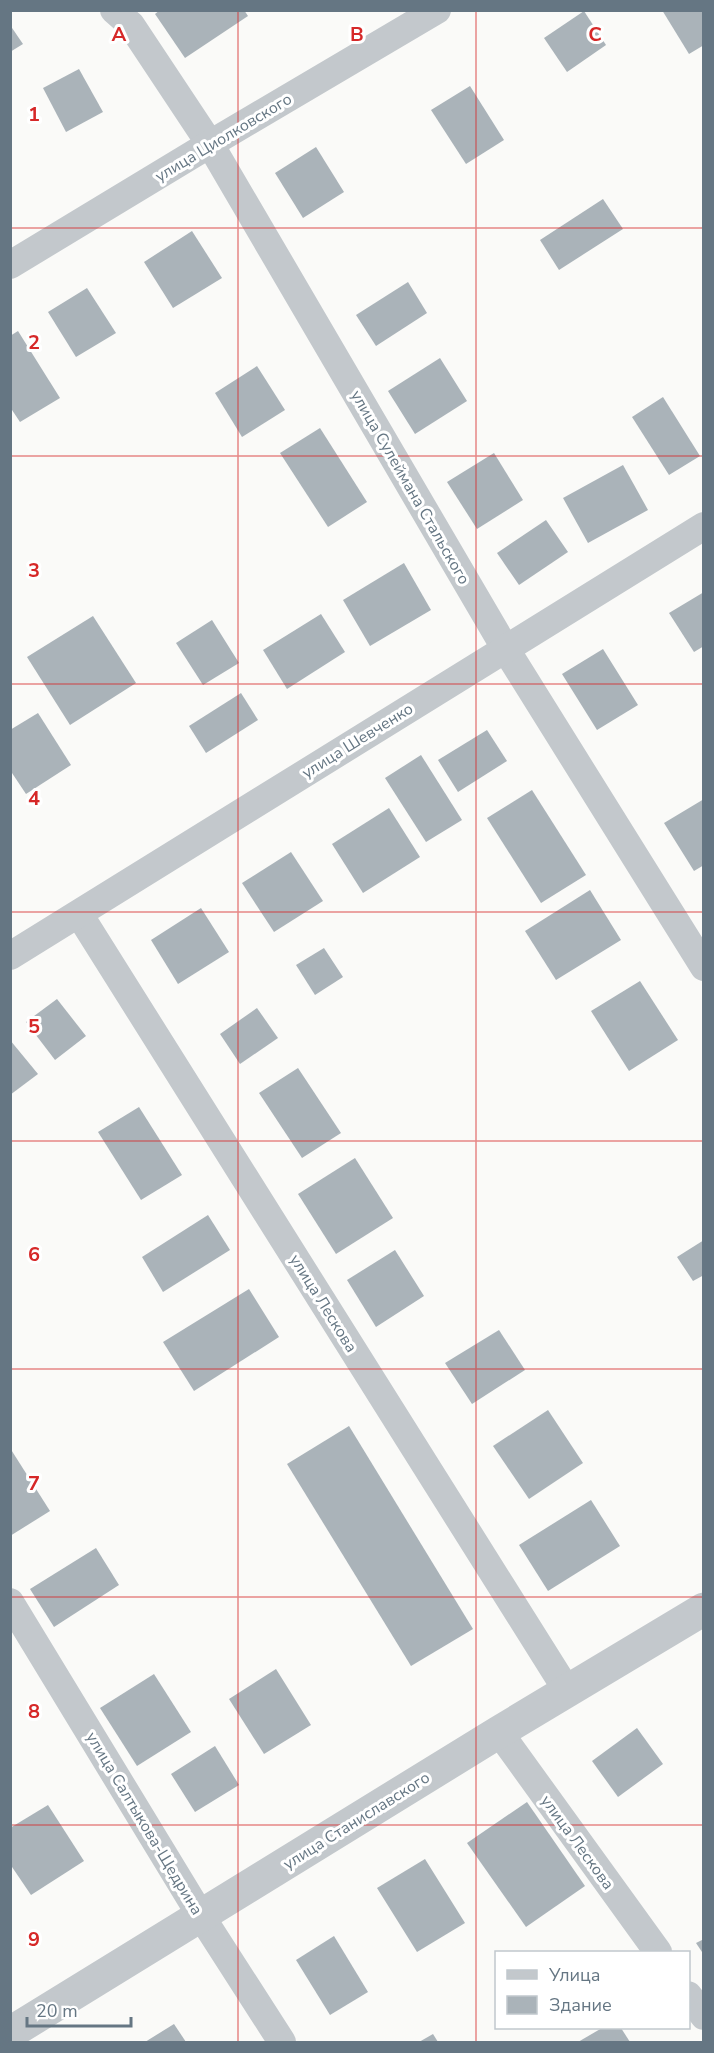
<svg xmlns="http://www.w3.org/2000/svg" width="714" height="2053" viewBox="0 0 714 2053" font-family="'Nunito Sans',sans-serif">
<rect width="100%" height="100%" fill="#fafaf8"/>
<g fill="#aab3b9">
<path d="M160,10H244L248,16L185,58L155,14Z"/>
<path d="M662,10H704V45L689,54Z"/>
<path d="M584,11L606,45L567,72L544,38Z"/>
<path d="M10,25L23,44L10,52Z"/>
<path d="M79,69L103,112L66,132L43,88Z"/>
<path d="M470,86L504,140L466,164L431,110Z"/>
<path d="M316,147L344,192L303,218L275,173Z"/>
<path d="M603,199L623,229L559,270L540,240Z"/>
<path d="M192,231L222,278L173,308L144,262Z"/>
<path d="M408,282L427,313L376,346L356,315Z"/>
<path d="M87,288L116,333L76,357L48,312Z"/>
<path d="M18,331L60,398L20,422L10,407V336Z"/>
<path d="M440,358L467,401L415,434L388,391Z"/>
<path d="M257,366L285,410L242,437L215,393Z"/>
<path d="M663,397L700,456L669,475L632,417Z"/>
<path d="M320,428L367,502L328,527L280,453Z"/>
<path d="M494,453L523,500L477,529L447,482Z"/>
<path d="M623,465L648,510L588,543L563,498Z"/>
<path d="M546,520L568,552L519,585L497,553Z"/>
<path d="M404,563L431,610L370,646L343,600Z"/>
<path d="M704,592V646L694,652L669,613Z"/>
<path d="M321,614L345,652L287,689L263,650Z"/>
<path d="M93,616L136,683L70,725L27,657Z"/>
<path d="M212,620L239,663L203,685L176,643Z"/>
<path d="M603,649L638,705L597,730L562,674Z"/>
<path d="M241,693L258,720L206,753L189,726Z"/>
<path d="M38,713L71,765L26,794L10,770V730Z"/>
<path d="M487,730L507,761L458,792L438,760Z"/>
<path d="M421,755L462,820L426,842L385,778Z"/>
<path d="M532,790L586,875L541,903L487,818Z"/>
<path d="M704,799V865L694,871L664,823Z"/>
<path d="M389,808L420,857L363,893L332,844Z"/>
<path d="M291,852L323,901L274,932L242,883Z"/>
<path d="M590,890L621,940L556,980L525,931Z"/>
<path d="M201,908L229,952L178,984L151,940Z"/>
<path d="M324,948L343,977L315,995L296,965Z"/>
<path d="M640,981L678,1040L629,1071L591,1011Z"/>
<path d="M57,999L86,1036L55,1060L26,1022Z"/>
<path d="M257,1008L278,1038L240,1064L220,1034Z"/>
<path d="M10,1040L38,1074L10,1095Z"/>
<path d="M298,1068L341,1133L302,1158L259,1093Z"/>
<path d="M139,1107L182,1175L141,1200L98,1132Z"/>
<path d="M355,1158L393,1218L336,1254L298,1194Z"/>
<path d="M208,1215L230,1250L163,1292L142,1257Z"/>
<path d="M704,1240V1275L693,1281L677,1257Z"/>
<path d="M395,1250L424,1296L376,1327L347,1280Z"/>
<path d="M249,1289L279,1337L194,1391L163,1342Z"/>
<path d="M499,1330L525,1370L472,1404L445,1363Z"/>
<path d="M548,1410L583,1463L529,1499L493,1446Z"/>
<path d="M349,1426L473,1629L411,1666L287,1464Z"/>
<path d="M10,1448L50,1511L10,1536Z"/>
<path d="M591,1500L620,1546L548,1591L519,1545Z"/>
<path d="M96,1548L119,1585L54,1627L30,1589Z"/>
<path d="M276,1669L311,1725L264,1754L229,1699Z"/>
<path d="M154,1674L191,1732L137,1766L100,1708Z"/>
<path d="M637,1728L663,1764L618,1797L592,1761Z"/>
<path d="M215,1746L239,1785L195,1812L171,1774Z"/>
<path d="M527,1802L585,1886L526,1927L467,1843Z"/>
<path d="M48,1805L84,1861L31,1895L10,1864V1828Z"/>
<path d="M425,1859L465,1923L417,1952L377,1888Z"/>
<path d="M334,1936L368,1992L330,2015L296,1960Z"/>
<path d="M704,1939V1955L696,1943Z"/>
<path d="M174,2024L186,2042H145Z"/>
<path d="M602,2028H621L630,2042H578Z"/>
<path d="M433,2034L438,2042H419Z"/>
</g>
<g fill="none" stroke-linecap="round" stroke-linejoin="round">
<g stroke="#c3c8cc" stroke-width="28">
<path d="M114,10L131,25L210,144L505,648L704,967"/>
<path d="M10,265L210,144L437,10"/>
<path d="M79,914L568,1692"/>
<path d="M10,956L704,526"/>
<path d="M10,1602L201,1916L282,2042"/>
<path d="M499,1732L658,1952"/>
<path d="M688,1995L704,2016"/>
</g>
<path stroke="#c3c8cc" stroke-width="33" d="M10,2033L499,1732L704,1609"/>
</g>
<path fill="none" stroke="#d62828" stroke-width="1.5" stroke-opacity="0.55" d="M238,10V2042M476,10V2042M10,228H704M10,456H704M10,684H704M10,912H704M10,1141H704M10,1369H704M10,1597H704M10,1825H704"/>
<g text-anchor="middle" stroke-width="6" stroke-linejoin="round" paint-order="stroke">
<g font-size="16" fill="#657683" stroke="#fff">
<text transform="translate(223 137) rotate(-31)" y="6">улица Циолковского</text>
<text transform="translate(411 487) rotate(60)" y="6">улица Сулеймана Стальского</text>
<text transform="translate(357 740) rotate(-32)" y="6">улица Шевченко</text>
<text transform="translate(324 1303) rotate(58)" y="6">улица Лескова</text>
<text transform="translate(356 1820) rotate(-32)" y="6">улица Станиславского</text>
<text transform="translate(145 1823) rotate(59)" y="6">улица Салтыкова-Щедрина</text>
<text transform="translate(578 1842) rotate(54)" y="6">улица Лескова</text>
</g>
</g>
<g font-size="20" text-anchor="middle" font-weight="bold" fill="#d62828" stroke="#fff" stroke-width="6" stroke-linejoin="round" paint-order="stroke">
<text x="119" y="41">A</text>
<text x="357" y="41">B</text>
<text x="595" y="41">C</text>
<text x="34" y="121">1</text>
<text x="34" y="349">2</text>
<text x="34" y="577">3</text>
<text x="34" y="805">4</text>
<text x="34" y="1033">5</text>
<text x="34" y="1261">6</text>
<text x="34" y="1490">7</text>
<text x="34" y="1718">8</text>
<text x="34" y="1946">9</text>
</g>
<rect width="714" height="2053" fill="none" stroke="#657683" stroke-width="24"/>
<rect x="495" y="1951" width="195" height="78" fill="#ffffff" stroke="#c1c8cd" stroke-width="1.5"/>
<rect x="507" y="1970" width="30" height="9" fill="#c3c8cc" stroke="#c1c8cd" stroke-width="1.5"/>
<text x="549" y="1981" font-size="18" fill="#657683">Улица</text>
<rect x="507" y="1996" width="30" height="18" fill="#aab3b9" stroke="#c1c8cd" stroke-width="1.5"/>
<text x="549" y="2011" font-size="18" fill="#657683">Здание</text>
<path d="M27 2017v9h104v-9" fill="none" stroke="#657683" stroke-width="3"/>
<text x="36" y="2017" font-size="18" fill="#657683" stroke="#ffffff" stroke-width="4.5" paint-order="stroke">20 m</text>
</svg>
